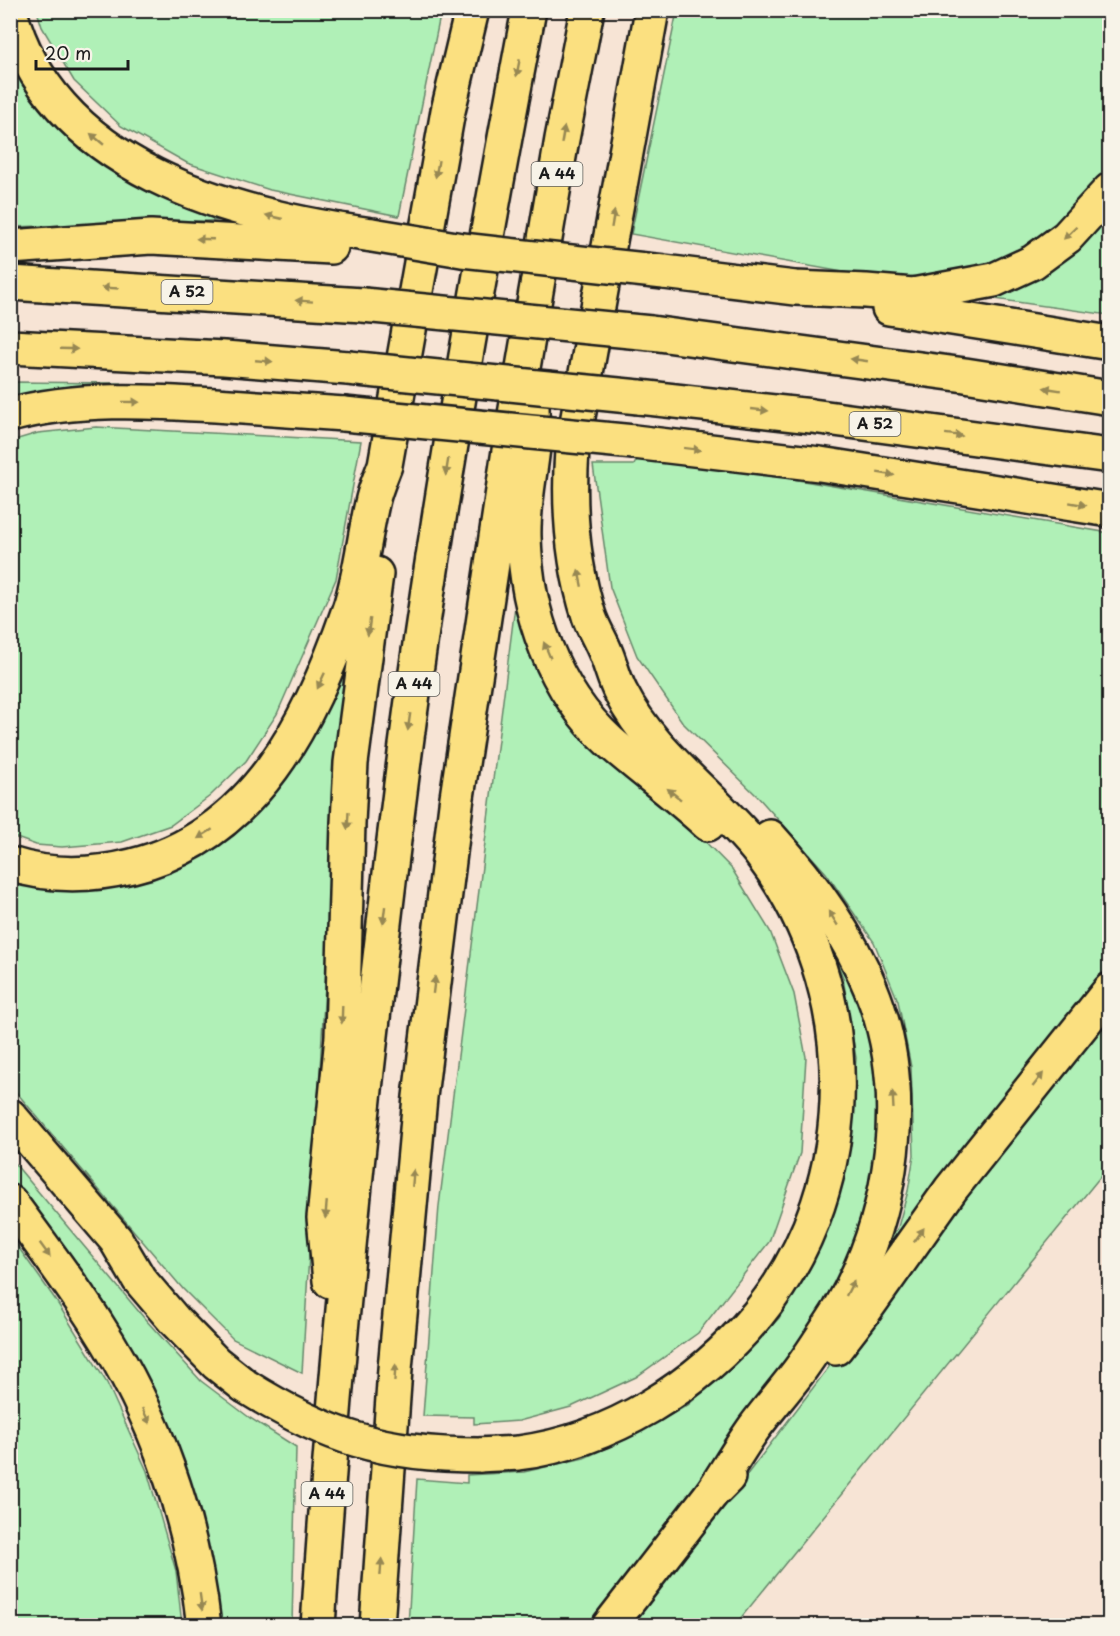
<svg xmlns="http://www.w3.org/2000/svg" width="1120" height="1636" viewBox="0 0 1120 1636" font-family="'Playpen Sans',sans-serif">
<rect width="100%" height="100%" fill="#f7e4d5"/>
<filter id="ink" filterUnits="userSpaceOnUse"><feTurbulence type="fractalNoise" baseFrequency=".0167" numOctaves="2"/><feDisplacementMap in="SourceGraphic" scale="12" xChannelSelector="R" yChannelSelector="G"/><feConvolveMatrix kernelMatrix="1 2 1 2 8 2 1 2 1" color-interpolation-filters="sRGB"/></filter>
<g filter="url(#ink)">
<g fill="#b0f0b7" stroke="#66866a" stroke-width="1.5">
<path d="M37,11H441L399,216L270,190L187,163L121,126L74,81L42,27Z"/>
<path d="M677,11H1109V315L988,298L631,234Z"/>
<path d="M10,56L42,108L100,161L238,220L11,227Z"/>
<path d="M10,382L121,383L37,392L11,400Z"/>
<path d="M96,427L361,441L336,579L277,714L246,761L210,796L171,825L122,842L62,847L36,845L11,836V441L38,433Z"/>
<path d="M640,453L1109,533V971L971,1148L851,1310L898,1227L908,1191L914,1155L911,1067L898,1001L874,942L826,873L757,796L683,723L637,656L610,587L593,465H634Z"/>
<path d="M515,606L531,654L568,720L617,768L683,819L732,869L770,931L794,994L806,1057L800,1153L769,1242L698,1333L636,1377L571,1407L519,1421L474,1424V1417L423,1416L439,1206Z"/>
<path d="M344,665L302,1373L233,1339L183,1289L11,1086L10,877L168,867Z"/>
<path d="M823,926L851,975L876,1051L881,1153L866,1232L791,1367L594,1625L408,1626L417,1479L467,1483V1475L524,1472L584,1458L637,1434L688,1405L735,1364L779,1318L820,1246L848,1156L856,1058L843,978Z"/>
<path d="M1109,1017V1166L735,1625L632,1626L996,1147Z"/>
<path d="M10,1158L145,1319L201,1381L250,1418L296,1447L292,1625H215L83,1279L11,1181Z"/>
<path d="M11,1237L55,1299L107,1383L147,1471L176,1571L182,1625H11Z"/>
</g>
<g fill="none" stroke-linecap="round" stroke-linejoin="round">
<defs>
<g id="highway">
<path d="M10,12C53,169 232,216 372,235"/>
<path d="M10,247L151,237L331,247"/>
<path d="M664,272L795,288L866,291L913,295L994,280L1033,262L1067,237L1110,190"/>
<path d="M10,283L363,305"/>
<path d="M889,308L1110,343"/>
<path d="M651,333L965,375L1110,398"/>
<path d="M10,347L224,358L348,368"/>
<path d="M639,397L812,416L1110,456"/>
<path d="M532,406C532,419 534,433 533,447C530,477 523,506 524,537C526,613 553,690 610,742C642,770 677,795 708,824"/>
<path d="M10,415C77,397 148,401 215,405C258,408 301,411 344,414"/>
<path d="M634,442L820,464L1110,510"/>
<path d="M10,864C50,877 92,876 132,866C255,836 311,720 349,610C361,575 364,536 373,499C376,487 381,476 385,465L448,111L472,10"/>
<path d="M10,1116L116,1240L139,1279L174,1320L216,1363L245,1386"/>
<path d="M10,1202C40,1243 71,1283 98,1326C156,1416 192,1519 204,1626"/>
<path d="M330,1281L324,1218L342,1037L348,823L351,763L376,574"/>
<path d="M836,1348L863,1313L951,1189L1110,990"/>
<path d="M479,1455C492,1454 505,1454 518,1453C612,1441 698,1386 758,1314C865,1183 862,986 760,853C718,799 652,755 621,693C614,680 611,665 605,651C600,639 593,628 589,616C572,562 568,506 572,450L652,10"/>
<path d="M712,1493C726,1472 739,1449 754,1428C768,1409 784,1391 799,1371C813,1352 826,1331 839,1311C894,1217 913,1090 870,987C847,931 811,882 770,837"/>
<path d="M318,1626C330,1440 347,1255 367,1071C382,938 397,805 416,672C447,451 487,230 529,10"/>
<path d="M377,1626L395,1369L420,1097L456,804L510,444L562,139L587,10"/>
<path d="M609,1626L712,1493L728,1477"/>
</g>
</defs>
<use href="#highway" stroke="#1c1c1c" stroke-width="38"/>
<use href="#highway" stroke="#fbe080" stroke-width="33"/>
<defs>
<g id="highway-bridge">
<path d="M372,235L462,250L664,272"/>
<path d="M363,305L651,333"/>
<path d="M348,368L639,397"/>
<path d="M344,414L634,442"/>
<path d="M245,1386C326,1437 384,1455 479,1455"/>
</g>
</defs>
<use href="#highway-bridge" stroke="#1c1c1c" stroke-width="38" stroke-linecap="butt"/>
<use href="#highway-bridge" stroke="#fbe080" stroke-width="33"/>
</g>
<defs><path id="oneway-solid" d="M-6-.8H1V-3.2L6.5 0L1 3.2V.8H-6Z" transform="scale(1.5)"/></defs>
<g fill="#978853">
<use href="#oneway-solid" transform="translate(518 68) rotate(101)"/>
<use href="#oneway-solid" transform="translate(563 135) rotate(-80)"/>
<use href="#oneway-solid" transform="translate(97 139) rotate(-140)"/>
<use href="#oneway-solid" transform="translate(437 169) rotate(100)"/>
<use href="#oneway-solid" transform="translate(274 217) rotate(-167)"/>
<use href="#oneway-solid" transform="translate(613 219) rotate(-80)"/>
<use href="#oneway-solid" transform="translate(1070 233) rotate(136)"/>
<use href="#oneway-solid" transform="translate(205 239) rotate(-178)"/>
<use href="#oneway-solid" transform="translate(110 288) rotate(-177)"/>
<use href="#oneway-solid" transform="translate(304 301) rotate(-176)"/>
<use href="#oneway-solid" transform="translate(69 349) rotate(2)"/>
<use href="#oneway-solid" transform="translate(859 360) rotate(-172)"/>
<use href="#oneway-solid" transform="translate(264 361) rotate(5)"/>
<use href="#oneway-solid" transform="translate(1052 389) rotate(-171)"/>
<use href="#oneway-solid" transform="translate(131 402) rotate(1)"/>
<use href="#oneway-solid" transform="translate(760 410) rotate(6)"/>
<use href="#oneway-solid" transform="translate(954 435) rotate(7)"/>
<use href="#oneway-solid" transform="translate(692 449) rotate(7)"/>
<use href="#oneway-solid" transform="translate(447 467) rotate(99)"/>
<use href="#oneway-solid" transform="translate(886 474) rotate(9)"/>
<use href="#oneway-solid" transform="translate(1078 504) rotate(10)"/>
<use href="#oneway-solid" transform="translate(580 578) rotate(-102)"/>
<use href="#oneway-solid" transform="translate(369 627) rotate(98)"/>
<use href="#oneway-solid" transform="translate(547 650) rotate(-113)"/>
<use href="#oneway-solid" transform="translate(321 681) rotate(115)"/>
<use href="#oneway-solid" transform="translate(409 722) rotate(98)"/>
<use href="#oneway-solid" transform="translate(674 794) rotate(-141)"/>
<use href="#oneway-solid" transform="translate(348 821) rotate(93)"/>
<use href="#oneway-solid" transform="translate(205 834) rotate(148)"/>
<use href="#oneway-solid" transform="translate(384 915) rotate(97)"/>
<use href="#oneway-solid" transform="translate(833 918) rotate(-122)"/>
<use href="#oneway-solid" transform="translate(434 985) rotate(-83)"/>
<use href="#oneway-solid" transform="translate(342 1015) rotate(92)"/>
<use href="#oneway-solid" transform="translate(1038 1080) rotate(-52)"/>
<use href="#oneway-solid" transform="translate(893 1100) rotate(-93)"/>
<use href="#oneway-solid" transform="translate(413 1178) rotate(-85)"/>
<use href="#oneway-solid" transform="translate(326 1210) rotate(95)"/>
<use href="#oneway-solid" transform="translate(919 1235) rotate(-55)"/>
<use href="#oneway-solid" transform="translate(45 1250) rotate(54)"/>
<use href="#oneway-solid" transform="translate(850 1288) rotate(-63)"/>
<use href="#oneway-solid" transform="translate(395 1373) rotate(-86)"/>
<use href="#oneway-solid" transform="translate(146 1416) rotate(64)"/>
<use href="#oneway-solid" transform="translate(381 1567) rotate(-86)"/>
<use href="#oneway-solid" transform="translate(201 1602) rotate(82)"/>
</g>
</g>
<g text-anchor="middle" stroke-width="5" stroke-linejoin="round" paint-order="stroke">
<g fill="#f7f3e8" stroke="#5e5c59" stroke-width="1.5">
<rect x="531.5" y="162" width="51" height="24" rx="4.5"/>
<rect x="161.5" y="280" width="51" height="24" rx="4.5"/>
<rect x="849.5" y="412" width="51" height="24" rx="4.5"/>
<rect x="388.5" y="672" width="51" height="24" rx="4.5"/>
<rect x="301.5" y="1482" width="51" height="24" rx="4.5"/>
</g>
<g font-size="15" font-weight="bold" fill="#1c1c1c">
<text x="557" y="179">A 44</text>
<text x="187" y="297">A 52</text>
<text x="875" y="429">A 52</text>
<text x="414" y="689">A 44</text>
<text x="327" y="1499">A 44</text>
</g>
</g>
<rect width="1120" height="1636" fill="none" stroke="#f7f3e8" stroke-width="36"/>
<rect x="18" y="18" width="1084" height="1600" fill="none" stroke="#1c1c1c" stroke-width="2" filter="url(#ink)"/>
<path d="M36 60v9h92v-9" fill="none" stroke="#1c1c1c" stroke-width="3"/>
<text x="45" y="60" font-size="18" fill="#1c1c1c" stroke="#f7f3e8" stroke-width="4.5" paint-order="stroke">20 m</text>
</svg>
